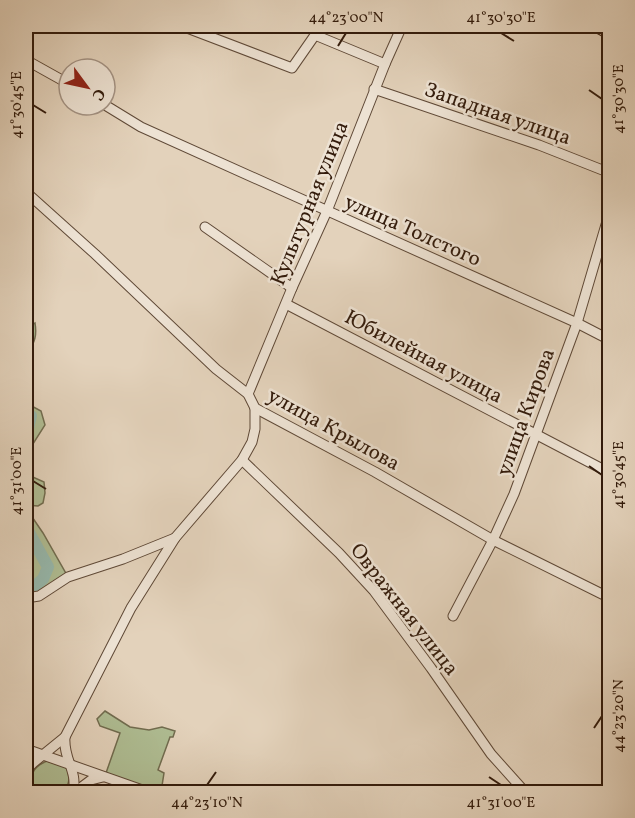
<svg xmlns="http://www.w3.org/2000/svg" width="635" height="818" viewBox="0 0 635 818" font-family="Vollkorn,serif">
<rect width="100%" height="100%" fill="#e3d2bb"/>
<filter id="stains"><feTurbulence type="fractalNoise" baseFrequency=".00333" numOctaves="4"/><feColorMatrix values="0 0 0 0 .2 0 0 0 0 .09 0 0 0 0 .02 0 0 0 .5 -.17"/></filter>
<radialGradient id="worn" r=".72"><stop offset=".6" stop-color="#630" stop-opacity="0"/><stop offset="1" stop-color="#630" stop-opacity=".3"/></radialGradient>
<g fill="#afbd93" stroke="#716c4f" stroke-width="1.5">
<path d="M35,323C37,335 35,342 28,352L30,377L26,384V327H29Z"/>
<path d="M26,403L41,411L45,425L26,455Z"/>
<path d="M26,474L44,482L45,493L43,503L38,506L26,505Z"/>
<path d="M26,508L43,533L68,577L26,597V575L31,574L33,567L30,558L32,545L26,532Z"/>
<path d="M105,711L130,727L149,730L162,727L175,731L173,737H170L158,770L164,773L161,792L149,789L106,773L120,733L100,726L97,719Z"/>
<path d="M47,761L66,767C71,776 69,783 65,792H33C28,778 32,767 47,761Z"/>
</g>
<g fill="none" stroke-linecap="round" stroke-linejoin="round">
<g stroke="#96b8ac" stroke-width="12">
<path d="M26,412L31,416L27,433L26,436"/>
<path d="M26,527L48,567L43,579L29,591H26"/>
</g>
<defs>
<g id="minor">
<path d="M182,26L292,68L315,35L385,64"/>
<path d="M26,60L69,84"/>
<path d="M374,89L539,145L610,173"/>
<path d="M105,105L141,127L577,323L610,340"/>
<path d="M26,192L95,254L216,369L248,394L255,408L375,472L493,540L610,598"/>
<path d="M205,227L292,288"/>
<path d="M286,304L610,473"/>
<path d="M248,394L292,288L327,211L385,64L402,26"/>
<path d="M242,460L339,553L374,591L431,668L491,754L525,792"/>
<path d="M26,598L39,596L68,577L123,559L175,538"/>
<path d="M453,616L493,540L514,494L577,323L610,211"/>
<path d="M65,737C63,760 78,770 73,792"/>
<path d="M26,749L148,792"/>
<path d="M26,775L29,767L33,763L65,737L131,608L175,538L242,460L252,442L255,429V408"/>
<path d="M26,788L27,792"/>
<path d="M75,792L91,780L103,777"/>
</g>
<path id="major" d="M597,26L610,33"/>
</defs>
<use href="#minor" stroke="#5f4937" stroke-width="11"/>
<use href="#major" stroke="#331b0b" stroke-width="14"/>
<use href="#minor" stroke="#ede2d3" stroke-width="9"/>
<use href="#major" stroke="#e3d2bb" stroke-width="12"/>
</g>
<path fill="none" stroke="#331b0b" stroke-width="2" d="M501,33L514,41M338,46L346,33M589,90L602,99M33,105L46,113M589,466L602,475M33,481L46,489M594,728L602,716M489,777L501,785M207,785L216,772"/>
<g text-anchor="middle" stroke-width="5" stroke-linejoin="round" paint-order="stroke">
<g font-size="21" fill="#331b0b" stroke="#ede2d3">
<text transform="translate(498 113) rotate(19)" y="7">Западная улица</text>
<text transform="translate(309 203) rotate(-68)" y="7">Культурная улица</text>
<text transform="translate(413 230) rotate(24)" y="7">улица Толстого</text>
<text transform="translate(424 356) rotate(28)" y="7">Юбилейная улица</text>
<text transform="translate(525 412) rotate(-70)" y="7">улица Кирова</text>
<text transform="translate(334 429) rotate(29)" y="7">улица Крылова</text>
<text transform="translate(405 609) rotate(52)" y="7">Овражная улица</text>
</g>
</g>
<rect width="635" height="818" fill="none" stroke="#e3d2bb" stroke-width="66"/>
<g transform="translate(87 87) rotate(123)"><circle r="28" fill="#ede2d3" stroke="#a39283" stroke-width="1.5"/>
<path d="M0-4.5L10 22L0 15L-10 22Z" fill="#8f2418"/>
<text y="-9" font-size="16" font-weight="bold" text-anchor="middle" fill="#331b0b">С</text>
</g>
<rect x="33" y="33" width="569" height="752" fill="none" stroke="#331b0b" stroke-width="2"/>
<g font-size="15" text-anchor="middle" fill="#331b0b">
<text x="346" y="22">44°23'00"N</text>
<text x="501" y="22">41°30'30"E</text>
<text transform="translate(618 99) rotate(-90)" y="5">41°30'30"E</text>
<text transform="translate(16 105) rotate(-90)" y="5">41°30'45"E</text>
<text transform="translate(618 475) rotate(-90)" y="5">41°30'45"E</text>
<text transform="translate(16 481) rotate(-90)" y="5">41°31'00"E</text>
<text transform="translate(618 716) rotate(-90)" y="5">44°23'20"N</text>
<text x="207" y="807">44°23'10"N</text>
<text x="501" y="807">41°31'00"E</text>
</g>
<rect width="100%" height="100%" filter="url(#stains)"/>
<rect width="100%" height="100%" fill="url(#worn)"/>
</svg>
